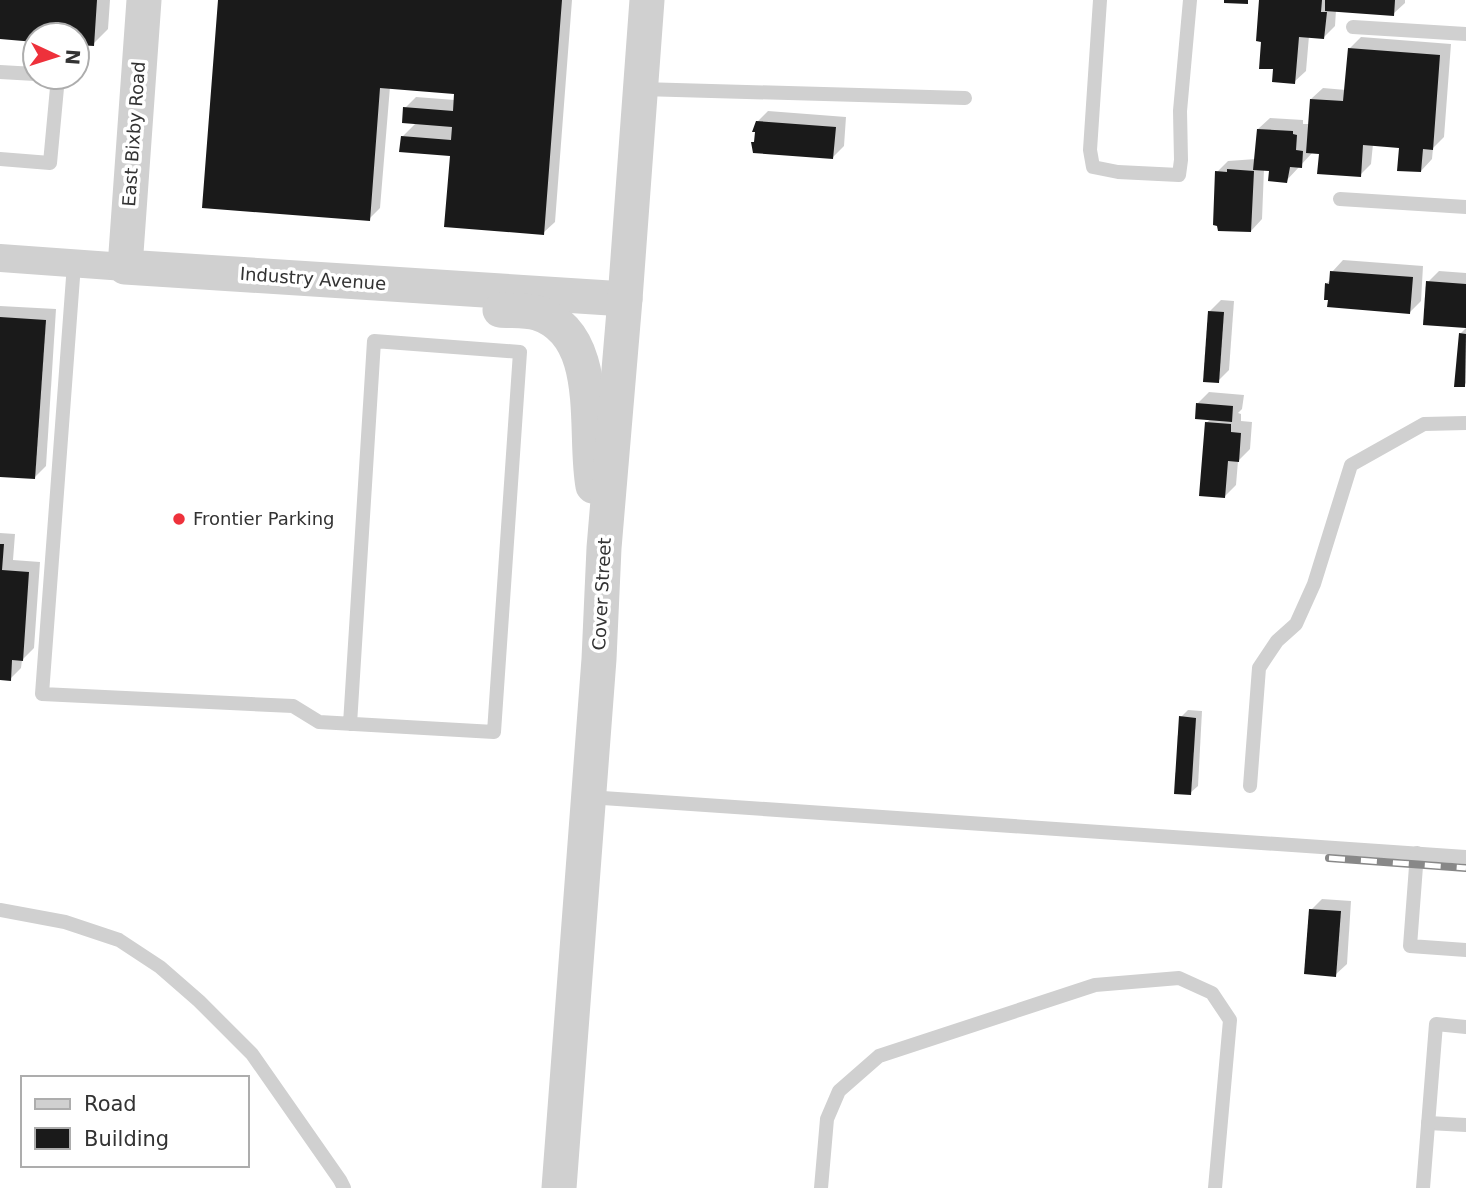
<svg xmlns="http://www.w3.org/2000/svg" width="1466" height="1188" viewBox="0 0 1466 1188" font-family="'DejaVu Sans',sans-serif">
<rect width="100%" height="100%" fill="#fff"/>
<g fill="#0003">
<path d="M0,0H110L108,29L93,44L77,43V35H35V40L0,38Z"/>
<path d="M219,0H572L555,222L543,233L452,154L402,137L416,123L405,108L416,97L455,100L456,92L390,87L380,208L369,219Z"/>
<path d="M1261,0H1405V3L1393,14L1336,10L1335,26L1324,37L1309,36L1306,71L1294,82L1274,68L1263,40Z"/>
<path d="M1361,37L1451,44L1444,137L1433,148L1432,159L1421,171L1401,146L1373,144L1371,164L1360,175L1320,153L1313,152L1286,181L1271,169H1264L1262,219L1251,231L1217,172L1228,161L1256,159L1258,129L1270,118L1303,120V124H1310L1311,99L1323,88L1346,90L1349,49Z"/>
<path d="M768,111L846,117L844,146L833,157L753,143L756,139L757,122Z"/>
<path d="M1343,260L1423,266L1421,301L1410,312L1326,284L1331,279L1332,272Z"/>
<path d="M1439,271L1466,273V326L1428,282Z"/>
<path d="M1221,300L1234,301L1229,370L1218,381L1209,312Z"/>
<path d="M0,306L56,309L46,466L35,477L0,475Z"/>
<path d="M1466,328V383L1464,386L1460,334Z"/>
<path d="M1209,392L1244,395L1242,409L1238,413L1241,414V421L1252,422L1250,449L1238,461L1236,485L1225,496L1206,423L1211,419L1198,403Z"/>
<path d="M0,533L15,534L13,560L40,562L34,648L22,660L21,668L10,679L0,678Z"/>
<path d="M1188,710L1202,711L1198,786L1190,793L1181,717Z"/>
<path d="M1322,899L1351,901L1347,964L1335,975L1311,910Z"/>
</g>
<g fill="#1a1a1a">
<path d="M0,0H97L94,46L77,45V35H35V42L0,39Z"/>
<path d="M218,0H562L544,235L444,227L450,156L399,152L401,136L451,140L452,127L402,123L403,107L453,111L454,94L380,88L370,221L202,208Z"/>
<path d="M1224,0H1248V4L1224,3Z"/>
<path d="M1259,0H1322L1321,12H1327L1324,39L1299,37L1295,84L1272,82L1273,69H1259L1261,42L1256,41Z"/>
<path d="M1325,0H1395L1394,16L1325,11Z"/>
<path d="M1348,48L1440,55L1433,150L1423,149L1421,172L1397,171L1399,148L1363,145L1361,177L1317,174L1319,154L1306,153L1310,99L1343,101Z"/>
<path d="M756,121L836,127L833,159L753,153L751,142H754L755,132H752Z"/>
<path d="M1257,129L1293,131V134L1297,135L1296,150L1303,151L1302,168L1290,167L1287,183L1268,181L1269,171L1253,170Z"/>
<path d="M1227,169L1254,171L1251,232L1218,231L1217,226L1213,225L1215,171L1227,172Z"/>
<path d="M1330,271L1413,277L1410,314L1327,307L1328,300H1324L1325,283L1329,284Z"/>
<path d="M1426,281L1466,284V328L1423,325Z"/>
<path d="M1208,311L1224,312L1219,383L1203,382Z"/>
<path d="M0,317L46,320L35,479L0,477Z"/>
<path d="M1459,333L1466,334L1465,387H1454Z"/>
<path d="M1196,403L1233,406L1232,422L1195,419Z"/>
<path d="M1205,422L1231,424V432L1241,433L1239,462L1228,461L1225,498L1199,496Z"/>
<path d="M0,544H4L2,570L29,572L23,661L12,660L11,681L0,680Z"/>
<path d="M1179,716L1196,718L1191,795L1174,794Z"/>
<path d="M1309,909L1341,911L1336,977L1304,974Z"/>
</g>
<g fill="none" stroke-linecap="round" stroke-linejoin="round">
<g stroke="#d0d0d0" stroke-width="14">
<path d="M1100,0L1090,150L1093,167L1118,172L1179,175L1181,160L1180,111L1190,0"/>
<path d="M1353,27L1466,34"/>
<path d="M0,72L35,74"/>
<path d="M641,89L965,98"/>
<path d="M0,159L50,163L58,77"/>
<path d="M1340,199L1466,207"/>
<path d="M74,264L42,694L293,706L319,722L494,732L520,352L374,341L350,724"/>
<path d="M1250,786L1259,668L1277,641L1296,624L1314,584L1351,465L1424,424L1466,423"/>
<path d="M588,797L1466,857"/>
<path d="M1417,853L1410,946L1466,950"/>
<path d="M0,910L65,922L119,940L160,967L199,1001L252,1054L340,1180L344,1188"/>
<path d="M1428,1123L1466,1125"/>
<path d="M821,1188L827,1119L839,1091L879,1056L1095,985L1179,978L1212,993L1230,1020L1215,1188"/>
<path d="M1423,1188L1436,1024L1466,1027"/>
</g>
<path stroke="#d0d0d0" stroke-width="28" d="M0,258L125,267"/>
<g stroke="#d0d0d0" stroke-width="35">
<path d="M144,0L125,267L625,299"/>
<path d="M500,310C511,311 526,310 537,313C604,334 583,433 593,486"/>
<path d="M559,1188L599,659L604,548L625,299L647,0"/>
</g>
<defs>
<path id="rail" d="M1329,858L1466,868"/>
</defs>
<use href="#rail" stroke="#888" stroke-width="8"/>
<use href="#rail" stroke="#fff" stroke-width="5" stroke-dasharray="16" stroke-linecap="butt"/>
</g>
<circle fill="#ee313b" stroke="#fff" stroke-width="2.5" cx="179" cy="519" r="7"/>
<g text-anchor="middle" stroke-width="7" stroke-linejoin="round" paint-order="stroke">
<g font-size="18" fill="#333" stroke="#fff">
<text transform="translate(134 134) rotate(-86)" y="6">East Bixby Road</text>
<text transform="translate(313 279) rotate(4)" y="6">Industry Avenue</text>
<text transform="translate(602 594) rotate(-87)" y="6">Cover Street</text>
</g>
<g font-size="18" fill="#333" stroke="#fff" text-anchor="start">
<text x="193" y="525">Frontier Parking</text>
</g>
</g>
<rect x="21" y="1076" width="228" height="91" fill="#ffffff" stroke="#adadad" stroke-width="2"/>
<rect x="35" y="1099" width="35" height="10" fill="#d0d0d0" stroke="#adadad" stroke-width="2"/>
<text x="84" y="1111" font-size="21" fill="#333333">Road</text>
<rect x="35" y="1128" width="35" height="21" fill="#1a1a1a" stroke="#adadad" stroke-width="2"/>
<text x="84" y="1146" font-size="21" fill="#333333">Building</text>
<g transform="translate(56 56) rotate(94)"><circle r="33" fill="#ffffff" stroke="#adadad" stroke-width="2"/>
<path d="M0-5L12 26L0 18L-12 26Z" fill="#ee313b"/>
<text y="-10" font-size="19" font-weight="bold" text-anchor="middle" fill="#333333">N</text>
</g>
</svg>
